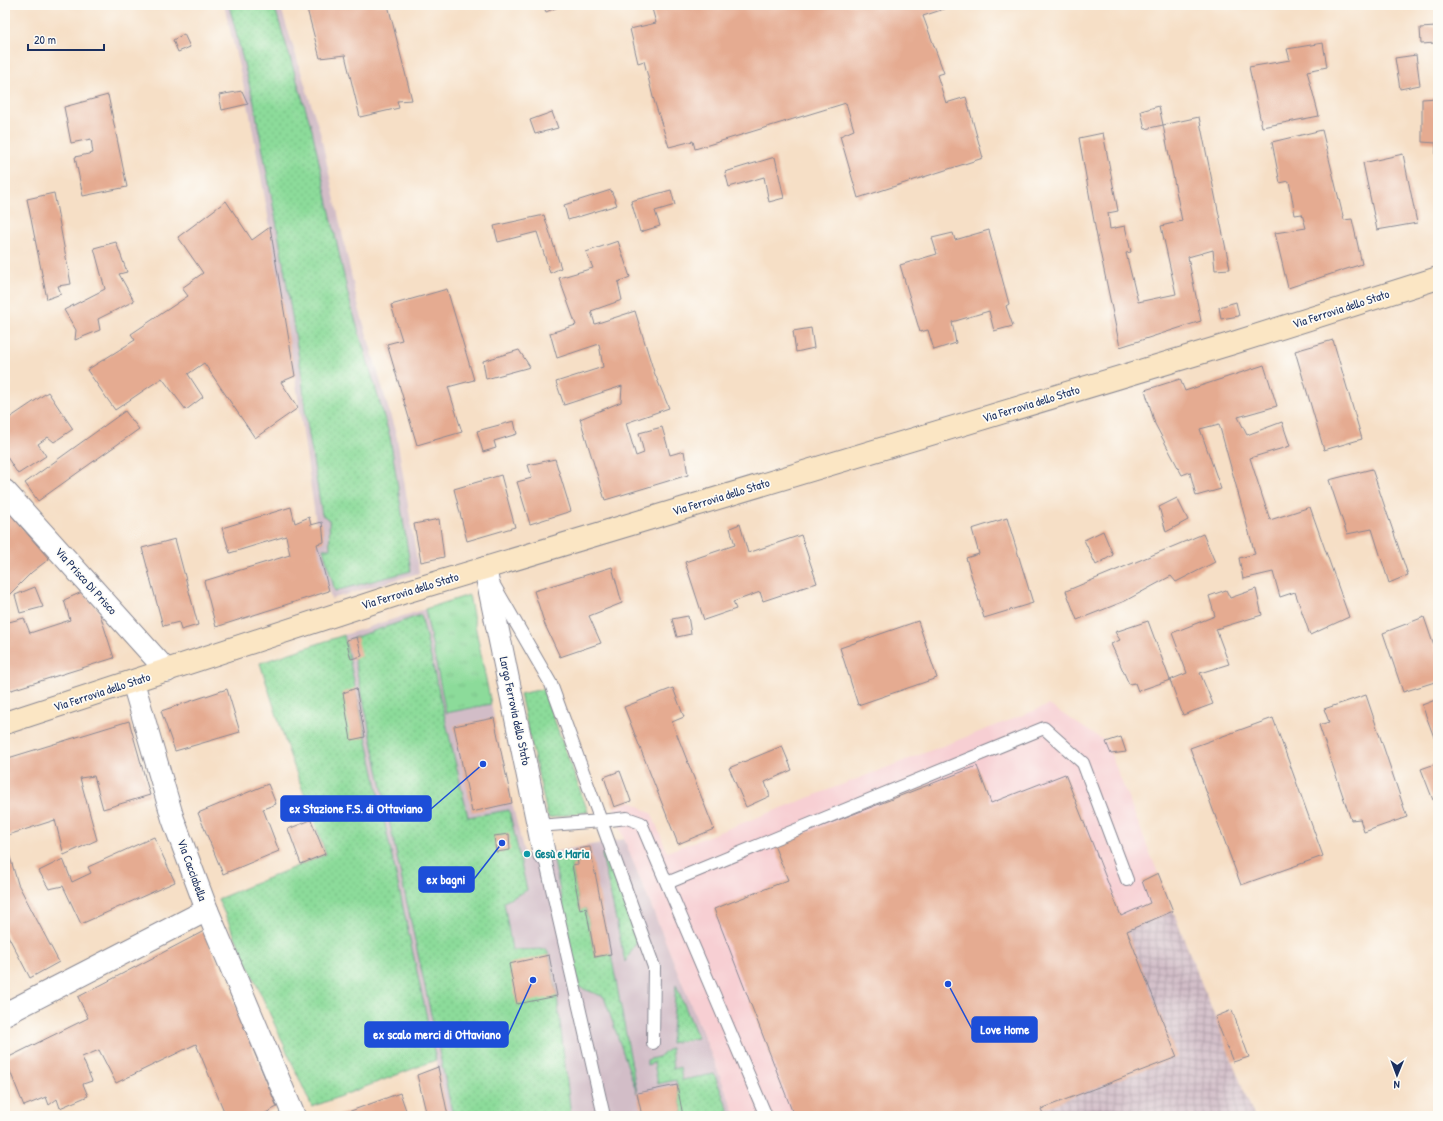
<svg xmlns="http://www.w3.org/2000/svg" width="1443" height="1121" viewBox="0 0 1443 1121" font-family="'Patrick Hand',sans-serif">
<defs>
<pattern id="industrial-grid" width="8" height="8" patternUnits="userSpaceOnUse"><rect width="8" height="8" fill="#d2bdc7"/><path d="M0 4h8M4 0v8" fill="none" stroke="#aa9aa5"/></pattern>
<pattern id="grass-dots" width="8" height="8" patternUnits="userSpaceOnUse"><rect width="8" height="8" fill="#8cdb9a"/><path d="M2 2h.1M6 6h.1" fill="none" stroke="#78bc87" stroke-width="1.8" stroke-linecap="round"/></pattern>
<pattern id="park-tufts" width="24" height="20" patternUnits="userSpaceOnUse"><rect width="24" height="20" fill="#8cdb9a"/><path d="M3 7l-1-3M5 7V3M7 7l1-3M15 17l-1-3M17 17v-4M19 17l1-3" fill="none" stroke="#78bc87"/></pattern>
</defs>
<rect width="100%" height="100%" fill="#fdfcf7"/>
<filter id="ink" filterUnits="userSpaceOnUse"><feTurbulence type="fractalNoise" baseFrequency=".025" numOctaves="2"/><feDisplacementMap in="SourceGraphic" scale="8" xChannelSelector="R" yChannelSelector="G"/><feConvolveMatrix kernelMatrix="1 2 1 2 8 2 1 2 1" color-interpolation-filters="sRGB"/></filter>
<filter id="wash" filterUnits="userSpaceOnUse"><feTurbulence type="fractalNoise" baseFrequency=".012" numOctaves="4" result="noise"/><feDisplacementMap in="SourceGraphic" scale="16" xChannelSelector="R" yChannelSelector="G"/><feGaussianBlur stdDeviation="0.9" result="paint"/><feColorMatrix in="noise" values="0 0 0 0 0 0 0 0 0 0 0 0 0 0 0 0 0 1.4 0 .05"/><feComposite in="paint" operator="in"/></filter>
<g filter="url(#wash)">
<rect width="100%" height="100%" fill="#f6dfc6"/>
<path fill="#f7cfd3" d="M1049,705L1106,742L1169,901L908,1116H736L624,839L614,807L631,801L652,814L667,852Z"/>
<path fill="url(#industrial-grid)" d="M1169,901L1254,1116H908L1121,916Z"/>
<g fill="#d2bdc7">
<path d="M224,5H280L320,132L357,301L397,438L419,573L331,599L317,544L324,542L322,522L316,523L295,376L270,227L248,104Z"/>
<path d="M425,609L446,713L491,704L494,718L454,726L473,812L512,803L525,857L624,839L736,1116H448L344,635Z"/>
</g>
<g fill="url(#grass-dots)" stroke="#54857c">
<path d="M229,5H274L312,130L349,299L390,437L411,571L335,591L323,549H330L329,519L322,515L305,410L302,376L277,226L254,103Z"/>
<path d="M421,615L468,817L509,810L527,890L504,902L512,950L546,949L549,955L557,996L571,1116H453L350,639Z"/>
<path d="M344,635L436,1060L312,1107L218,899L326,854L288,750L260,663Z"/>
<path d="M543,689L588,812L548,818L520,694Z"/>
<path d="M608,853L638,940L625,962L602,854Z"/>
<path d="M576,854L578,864L572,866L580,909L586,908L595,957L611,954L637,1093L604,997L579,987L553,856Z"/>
<path d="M676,985L698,1038L671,1043Z"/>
<path d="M671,1048L673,1069L680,1067L682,1080L714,1074L731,1116H683L676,1080L658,1084L654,1063L647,1065V1060L658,1057Z"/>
</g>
<path fill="url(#park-tufts)" stroke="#54857c" d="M469,595L491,704L446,713L425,609Z"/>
<g id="blocks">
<g fill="#e5ab91">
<path d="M306,5H388L412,100L397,101L399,108L360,117L345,55L320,58Z"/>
<path d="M543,5H563L546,12Z"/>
<path d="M651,5H956L923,16L944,73L937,75L946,103L966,97L983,158L858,198L840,136L854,130L846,103L695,149L693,141L669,147L653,97L644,61L638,63L630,29L656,23Z"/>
<path d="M1436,27V43L1421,44L1420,28Z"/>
<path d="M184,34L190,47L178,52L173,40Z"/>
<path d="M1323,43L1327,67L1307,71L1319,116L1262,127L1249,67L1290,60L1287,49Z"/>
<path d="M1416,55L1420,85L1400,89L1395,58Z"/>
<path d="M242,91L248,104L222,110L219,95Z"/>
<path d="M108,95L127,187L83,196L75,157L93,153L91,139L71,143L64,107Z"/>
<path d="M1438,98V205H1434L1436,143L1422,142V99Z"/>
<path d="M1159,106L1163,125L1145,129L1141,111Z"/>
<path d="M552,112L558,128L535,134L530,120Z"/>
<path d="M1199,117L1230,269L1215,270L1213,250L1188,257L1201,321L1120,347L1096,232L1079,138L1103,133L1118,211L1108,213L1110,229L1125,226L1131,252L1126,253L1138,302L1176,294L1161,226L1182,221L1163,125Z"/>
<path d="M1322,130L1344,220L1352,219L1362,264L1288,288L1275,233L1306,228L1302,214L1295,215L1289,181L1280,183L1272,142Z"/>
<path d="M1403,154L1417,223L1377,230L1363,163Z"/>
<path d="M775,157L784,198L769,202L764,177L729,187L725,172Z"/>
<path d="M611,190L617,205L568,220L564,205Z"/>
<path d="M671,190L675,205L655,211L660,226L640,232L631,201Z"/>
<path d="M54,193L71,284L58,286L61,294L47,299L27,199Z"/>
<path d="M226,201L252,240L270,227L295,376L281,382L298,408L255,438L204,363L188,374L203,397L186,410L162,378L115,410L87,370L135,340L131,334L188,296L182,288L203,273L178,237Z"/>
<path d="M544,215L561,268L550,273L537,232L498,242L494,226Z"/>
<path d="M989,230L1009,304L1006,306L1013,326L994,331L989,311L952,322L956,343L934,350L928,330L920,332L900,265L937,254L932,238L953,233L955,240Z"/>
<path d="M618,241L630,277L618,282L622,300L591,311L595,324L635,311L654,372L669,408L626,423L636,456L644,453L639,433L662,427L670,455L684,451L688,475L605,500L580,419L621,402L622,386L564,405L556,382L603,367L599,344L557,358L550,333L576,325L559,278L593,268L586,252Z"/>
<path d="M116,242L127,272L119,274L134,301L98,319L100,330L75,340L76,330L64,310L105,289L94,248Z"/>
<path d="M447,289L474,380L448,387L462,432L417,445L387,344L402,340L391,305Z"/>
<path d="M1236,302L1239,316L1221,319L1219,307Z"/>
<path d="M811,328L814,348L796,352L793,331Z"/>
<path d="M1333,340L1362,439L1324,450L1295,351Z"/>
<path d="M519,350L530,367L486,379L483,361Z"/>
<path d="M1264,365L1277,406L1238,417L1247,435L1282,422L1290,446L1250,458L1270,520L1310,507L1349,617L1310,635L1295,592L1280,597L1273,572L1243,579L1239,558L1255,554L1219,424L1200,429L1221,489L1196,496L1190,472L1182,475L1155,424L1145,390L1180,379L1185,391Z"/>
<path d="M48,392L73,429L54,442L48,437L38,444L46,456L18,474L5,454V421Z"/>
<path d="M125,411L139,429L38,501L25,483Z"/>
<path d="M514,421L517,434L494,441L496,448L483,452L477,431Z"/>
<path d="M555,459L571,511L530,524L517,482L532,478L528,465Z"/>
<path d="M1372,469L1408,575L1389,583L1372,529L1347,534L1329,480Z"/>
<path d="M501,475L515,527L467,541L454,489Z"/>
<path d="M1177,498L1188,520L1166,532L1159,507Z"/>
<path d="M291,507L295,523L309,517L311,525L322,522L324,542L317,544L329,591L216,627L204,581L290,555L286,536L230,553L222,528Z"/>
<path d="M5,508L49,559L32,572L5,599Z"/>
<path d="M1007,518L1033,603L984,618L966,558L979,554L972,529Z"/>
<path d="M439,519L444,557L421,562L414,524Z"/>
<path d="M740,524L748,553L801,535L817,583L763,601L760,592L733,602L736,609L704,620L685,562L735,545L730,528Z"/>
<path d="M1103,531L1113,555L1096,565L1084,540Z"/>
<path d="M1203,534L1215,562L1176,582L1171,576L1125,601L1077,620L1066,591Z"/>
<path d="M175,539L198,625L181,630L179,622L163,626L142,548Z"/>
<path d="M612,567L622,603L589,616L601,643L560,657L545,625L534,591Z"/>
<path d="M35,587L43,607L20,613L15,595Z"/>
<path d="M1256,589L1262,615L1216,629L1229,664L1200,673L1213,704L1183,715L1170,680L1187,673L1172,633L1215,616L1209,596L1226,590L1230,598Z"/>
<path d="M82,592L99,611L114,658L5,692V623L24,618L30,633L70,620L64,600Z"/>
<path d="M688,616L691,634L677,637L672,619Z"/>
<path d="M1424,617L1438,658V681L1403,692L1383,633Z"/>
<path d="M918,621L937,678L858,705L840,648Z"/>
<path d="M1148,621L1170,680L1138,691L1135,683L1129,684L1111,644L1120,640L1115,632Z"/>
<path d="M357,637L362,656L351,659L346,640Z"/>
<path d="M356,688L365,737L351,740L343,693Z"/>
<path d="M673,688L684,717L672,722L714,829L678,844L624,707Z"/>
<path d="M227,689L240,732L175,751L161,711Z"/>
<path d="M1366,695L1407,817L1364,832L1360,819L1351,820L1319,725L1329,722L1324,709Z"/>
<path d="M1438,699V748L1422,705Z"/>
<path d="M494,718L512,803L472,812L454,726Z"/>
<path d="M1273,718L1323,856L1241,885L1190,748Z"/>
<path d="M129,721L150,795L103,809L94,776L80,778L97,840L64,855L55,820L5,836V759Z"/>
<path d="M1121,737L1126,752L1111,754L1106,742Z"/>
<path d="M782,746L792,770L765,782L770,796L746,807L729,768Z"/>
<path d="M1438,763V798L1433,800L1421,769Z"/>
<path d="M977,766L991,803L1065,774L1121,916L1150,903L1142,881L1158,873L1173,911L1127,931L1177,1057L1041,1109L1044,1116H794L714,909L788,880L774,845Z"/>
<path d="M620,771L631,801L614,807L604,777Z"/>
<path d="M268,784L276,804L263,809L279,851L223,874L198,813Z"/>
<path d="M311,820L325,854L301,864L288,829Z"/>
<path d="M509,834L510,850L496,852L494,836Z"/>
<path d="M154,837L175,882L81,924L63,886L49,889L39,871L63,859L72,882L91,873L88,867Z"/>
<path d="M5,840L18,884L59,962L30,978L5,930Z"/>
<path d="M590,847L611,954L595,957L586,908L580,910L572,865L578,864L575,849Z"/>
<path d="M204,931L277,1107L260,1116H226L196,1044L116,1083L99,1050L82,1057L92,1081L83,1084L88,1096L60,1108L57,1099L49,1105L46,1097L24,1106L5,1059L88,1018L78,997Z"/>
<path d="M549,955L557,996L517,1004L509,964Z"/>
<path d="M1232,1010L1249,1057L1233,1062L1215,1017Z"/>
<path d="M438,1067L448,1116H427L417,1075Z"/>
<path d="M677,1085L683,1116H642L637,1093Z"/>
<path d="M400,1093L408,1116H337Z"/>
</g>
</g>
</g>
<g filter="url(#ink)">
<use href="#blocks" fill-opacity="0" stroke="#888792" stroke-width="1"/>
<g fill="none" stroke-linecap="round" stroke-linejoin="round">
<defs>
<g id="lane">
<path d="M494,585L551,684L601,821L627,818L641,823L766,1116"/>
<path d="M538,826L601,821L654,967L653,1043"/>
<path d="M544,854L604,1116"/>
<path d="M667,883L1044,728L1083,763L1127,880"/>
</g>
<g id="street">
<path d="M5,491L167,671"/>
<path d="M485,568L544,854"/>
<path d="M207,910L294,1116"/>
<path d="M5,1014L207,910L173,819L133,682"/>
</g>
<path id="secondary" d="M5,723L402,593L1230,344L1438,278"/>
</defs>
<use href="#lane" stroke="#888792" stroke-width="14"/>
<use href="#street" stroke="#888792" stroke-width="24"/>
<use href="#secondary" stroke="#888792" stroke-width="24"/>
<use href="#lane" stroke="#fff" stroke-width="12"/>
<use href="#street" stroke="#fff" stroke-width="22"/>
<use href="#secondary" stroke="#fbe6c4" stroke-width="22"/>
</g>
</g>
<circle fill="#0f9aa8" stroke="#fdfcf7" stroke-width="1.5" cx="527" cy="854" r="4"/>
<g text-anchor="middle" stroke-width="3.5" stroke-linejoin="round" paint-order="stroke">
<g font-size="12" fill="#1b2f5e" stroke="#fdfcf7">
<text transform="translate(1341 309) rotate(-18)" y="4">Via Ferrovia dello Stato</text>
<text transform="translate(1031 404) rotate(-17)" y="4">Via Ferrovia dello Stato</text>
<text transform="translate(721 497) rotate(-17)" y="4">Via Ferrovia dello Stato</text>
<text transform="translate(86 581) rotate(48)" y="4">Via Prisco Di Prisco</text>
<text transform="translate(410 591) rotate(-17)" y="4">Via Ferrovia dello Stato</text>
<text transform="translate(102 692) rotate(-18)" y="4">Via Ferrovia dello Stato</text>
<text transform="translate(515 711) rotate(78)" y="4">Largo Ferrovia dello Stato</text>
<text transform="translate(192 870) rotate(70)" y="4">Via Cacciabella</text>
</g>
<g font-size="12" font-weight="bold" fill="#0d838f" stroke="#fdfcf7" text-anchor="start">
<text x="535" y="858">Gesù e Maria</text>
</g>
</g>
<path fill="none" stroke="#1d4ed8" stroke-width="1.5" d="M483 764L431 809M502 843L474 879M948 984L972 1029M533 980L508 1035"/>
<g fill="#1d4ed8" stroke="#fdfcf7" stroke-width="1.5">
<circle cx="483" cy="764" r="4"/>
<circle cx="502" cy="843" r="4"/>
<circle cx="948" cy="984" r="4"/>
<circle cx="533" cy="980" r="4"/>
</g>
<g fill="#1d4ed8" stroke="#1d4ed8" stroke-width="1.5">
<rect x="281" y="796" width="150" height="25" rx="4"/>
<rect x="419" y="867" width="55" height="25" rx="4"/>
<rect x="972" y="1017" width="65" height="25" rx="4"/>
<rect x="365" y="1022" width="143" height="25" rx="4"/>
</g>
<g font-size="13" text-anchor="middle" font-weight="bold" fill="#fff">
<text x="356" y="813">ex Stazione F.S. di Ottaviano</text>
<text x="446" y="884">ex bagni</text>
<text x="1005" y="1034">Love Home</text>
<text x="437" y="1039">ex scalo merci di Ottaviano</text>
</g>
<rect width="1443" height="1121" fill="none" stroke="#fdfcf7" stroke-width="20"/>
<g transform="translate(1397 1075) rotate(181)" stroke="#fdfcf7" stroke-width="3" paint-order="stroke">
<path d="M0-3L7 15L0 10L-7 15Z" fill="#1b2f5e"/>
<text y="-6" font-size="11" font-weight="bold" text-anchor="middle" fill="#1b2f5e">N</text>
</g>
<path d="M28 44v6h76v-6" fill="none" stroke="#1b2f5e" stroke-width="2"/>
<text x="34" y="44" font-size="12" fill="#1b2f5e" stroke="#fdfcf7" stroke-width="3" paint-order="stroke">20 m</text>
</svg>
